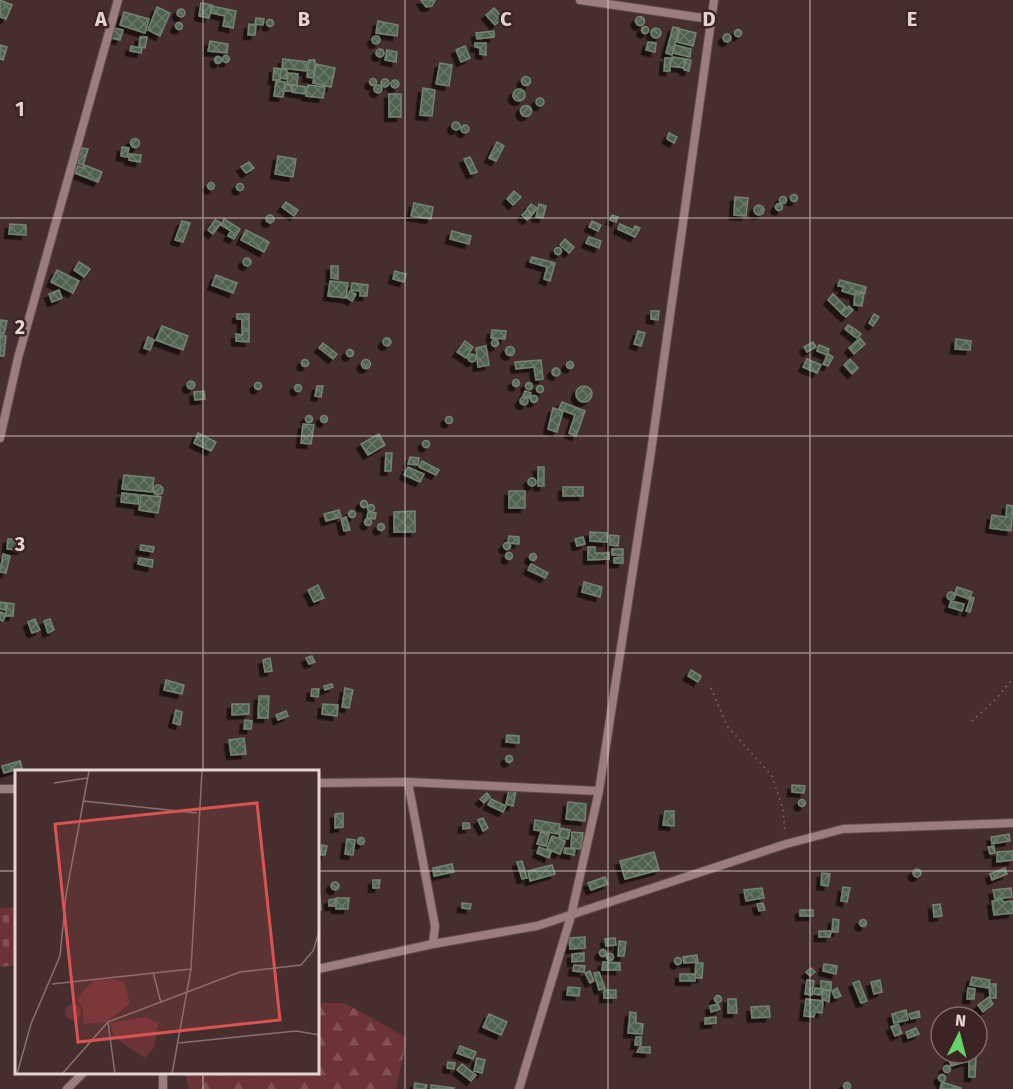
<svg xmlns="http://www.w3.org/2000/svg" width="1013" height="1089" viewBox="0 0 1013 1089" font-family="'Fira Sans',sans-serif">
<defs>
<pattern id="forest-firs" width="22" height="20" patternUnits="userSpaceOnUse" patternTransform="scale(1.5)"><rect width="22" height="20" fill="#6c3336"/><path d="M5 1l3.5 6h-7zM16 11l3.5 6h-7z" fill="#815052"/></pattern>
<pattern id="cemetery-stones" width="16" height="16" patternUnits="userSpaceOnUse" patternTransform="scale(1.5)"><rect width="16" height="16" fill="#6c3336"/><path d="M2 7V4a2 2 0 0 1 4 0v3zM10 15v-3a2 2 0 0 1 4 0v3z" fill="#815052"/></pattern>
<pattern id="building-cross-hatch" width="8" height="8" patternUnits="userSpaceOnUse" patternTransform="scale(1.5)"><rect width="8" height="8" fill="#50624f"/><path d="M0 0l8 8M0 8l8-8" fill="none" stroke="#697867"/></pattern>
<filter id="shadow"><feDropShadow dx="-4.5" dy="4.5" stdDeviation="0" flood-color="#0009"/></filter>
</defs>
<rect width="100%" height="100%" fill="#472e2e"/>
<path fill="url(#forest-firs)" d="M318,1003H345L407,1038L396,1089H189L185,1073L318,1072Z"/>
<path fill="url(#cemetery-stones)" d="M16,907V965L0,967V908Z"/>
<g fill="url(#building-cross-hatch)" stroke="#728571" stroke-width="1.5" filter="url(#shadow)">
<path d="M0,0L12,5L6,19L0,17Z"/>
<path d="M421,0H435L432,6L426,7Z"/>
<path d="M201,3L212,5L209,18L199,16Z"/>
<path d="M212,6L236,11L233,28L223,26L225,16L211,13Z"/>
<path d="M157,7L170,13L160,36L148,30Z"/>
<path d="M494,8L503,18L495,25L486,15Z"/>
<circle cx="181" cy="13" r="4"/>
<path d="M124,12L149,19L145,33L120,25Z"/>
<circle cx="640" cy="21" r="4.5"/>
<path d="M256,18L264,19L263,25L255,24Z"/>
<circle cx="270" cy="23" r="3.5"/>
<path d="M378,21L398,25L397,36L376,33Z"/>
<circle cx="179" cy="26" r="3.5"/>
<path d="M249,24L256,25L255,35H248Z"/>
<circle cx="645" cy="30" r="3.5"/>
<path d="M673,27L679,28L672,55L666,53Z"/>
<path d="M114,28L123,30L120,40L111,38Z"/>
<circle cx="656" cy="33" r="5"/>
<path d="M680,29L696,33L693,46L677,42Z"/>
<circle cx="738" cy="33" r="3.5"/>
<path d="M494,31V37L477,39L476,33Z"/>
<circle cx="727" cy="38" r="4"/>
<circle cx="376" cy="40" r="4"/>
<path d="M140,37H147L145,48L139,47Z"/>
<path d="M210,41L228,44L227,53L208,51Z"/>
<path d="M648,42L656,43L655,52L646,50Z"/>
<path d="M475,43H486V55L480,54V48L475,47Z"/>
<path d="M0,45L7,47L3,60L0,59Z"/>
<path d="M675,45L691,49L690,57L673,53Z"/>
<path d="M131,46L142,48L141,53L130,51Z"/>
<path d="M465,46L470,58L461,62L456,50Z"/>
<circle cx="380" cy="53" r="4"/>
<path d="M387,50L397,52L396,62L385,60Z"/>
<circle cx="226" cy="59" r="3.5"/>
<circle cx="218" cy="60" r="3.5"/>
<path d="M672,57L685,59L684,68L670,66Z"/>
<path d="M665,58H670V71H664Z"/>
<path d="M283,59L307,62L306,71L282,68Z"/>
<path d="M686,59L691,60L689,71L684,70Z"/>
<path d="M309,60H315L314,78L307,77Z"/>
<path d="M440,63L452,65L449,86L436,84Z"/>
<path d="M316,64L335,68L331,87L313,83Z"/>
<path d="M274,68L281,69L280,80H273Z"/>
<path d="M281,69L287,70L286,79L280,78Z"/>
<path d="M288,73L298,74L297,85L287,84Z"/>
<circle cx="526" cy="81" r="4.5"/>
<circle cx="373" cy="82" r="3.5"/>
<circle cx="385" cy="83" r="4"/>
<circle cx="395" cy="84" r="4"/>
<path d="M276,81L285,82L283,97L274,96Z"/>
<circle cx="378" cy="89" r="4"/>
<path d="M285,85H292L291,91H285Z"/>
<path d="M293,85L306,87L305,94L292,92Z"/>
<path d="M308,85L325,87L323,98L306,96Z"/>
<path d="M423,88L435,90L432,116L420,115Z"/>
<circle cx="519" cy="95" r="6"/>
<rect x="389" y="94" width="12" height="23"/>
<circle cx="540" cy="102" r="4"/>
<circle cx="526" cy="111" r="5.5"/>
<circle cx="456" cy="126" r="4"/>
<circle cx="465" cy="129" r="4"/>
<path d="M669,133L677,137L674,143L667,139Z"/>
<circle cx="135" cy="143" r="4.5"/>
<path d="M497,142L504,146L496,161L489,158Z"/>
<path d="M122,147L129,148L127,157L121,156Z"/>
<path d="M82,148L88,149L83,165L77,163Z"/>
<path d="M129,154L141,155L140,162L129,160Z"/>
<path d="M278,156L296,159L293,177L275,174Z"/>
<path d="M470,157L477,172L471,174L464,159Z"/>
<path d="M249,162L254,168L246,173L241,167Z"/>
<path d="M84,165L102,172L98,182L75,173L78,166L83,168Z"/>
<circle cx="211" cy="186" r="3.5"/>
<circle cx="240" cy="187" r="3.5"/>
<path d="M514,191L521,197L513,205L507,199Z"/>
<circle cx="794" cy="198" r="3.5"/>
<circle cx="783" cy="200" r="3.5"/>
<path d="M735,197L748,198L746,216L734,215Z"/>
<path d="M286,202L298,210L294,216L282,207Z"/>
<path d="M414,203L433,207L431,219L411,216Z"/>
<circle cx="779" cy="207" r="3.5"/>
<path d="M531,204L537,208L533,214L527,209Z"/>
<path d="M539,204L546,206L543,218L536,217Z"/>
<circle cx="759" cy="210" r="5"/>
<path d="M527,210L532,215L527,220L522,215Z"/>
<circle cx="270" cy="219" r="4"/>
<path d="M612,215L618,217L616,222L610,220Z"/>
<path d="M224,219L240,229L234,239L228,236L231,231L221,225Z"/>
<path d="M215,220L221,223L213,234L208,230Z"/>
<path d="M182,221L190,223L183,242L175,240Z"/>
<path d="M592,221L601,225L598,231L589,227Z"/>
<path d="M10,224L26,225V235L9,234Z"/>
<path d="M620,224L633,230L635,226L640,228L635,237L618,229Z"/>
<path d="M246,230L269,242L264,252L241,240Z"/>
<path d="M452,231L471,236L469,244L450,239Z"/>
<path d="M589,237L601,241L599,248L586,243Z"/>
<path d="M565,239L574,247L569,253L560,245Z"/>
<circle cx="558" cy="251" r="3.5"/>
<path d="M532,257L555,263L550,281L544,279L547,267L530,262Z"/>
<circle cx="247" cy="262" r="4"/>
<path d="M79,262L90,269L84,277L74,270Z"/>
<path d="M331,266H338V279L331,278Z"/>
<path d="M57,270L79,281L73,293L51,282Z"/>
<path d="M395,271L406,274L404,282L393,279Z"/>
<path d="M216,275L237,283L233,293L212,285Z"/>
<path d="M840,280L866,287L865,293L856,291L855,295L842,291L844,287L838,286Z"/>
<path d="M330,281L348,283L346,298L328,296Z"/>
<path d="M352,283L368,285L367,296H360V291L351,290Z"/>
<path d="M59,290L62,298L52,302L49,294Z"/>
<path d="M350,291L356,294L352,301L347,298Z"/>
<path d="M855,293L864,294L862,306L854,305Z"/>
<path d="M833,294L846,307L841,313L828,300Z"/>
<path d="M849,306L853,310L846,317L841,313Z"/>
<path d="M651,311H659L658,320L651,319Z"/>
<path d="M237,314H249V342L236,341V334L242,335V319H237Z"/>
<path d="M874,314L879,317L873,326L869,323Z"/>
<path d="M0,320L7,321L4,334H0Z"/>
<path d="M848,325L853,328L850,333L845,329Z"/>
<path d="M162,326L188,336L183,350L156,340Z"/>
<path d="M855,329L861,334L857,338L851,334Z"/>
<path d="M492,330L506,331L505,339L491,338Z"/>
<path d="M638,331L645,333L641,346L634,344Z"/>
<path d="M0,336H6L4,356H0Z"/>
<path d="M148,337L154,340L150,350L144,348Z"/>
<circle cx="387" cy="342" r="4"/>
<path d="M860,338L865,344L854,354L849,348Z"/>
<path d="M956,339L971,341L970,350L955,349Z"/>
<circle cx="495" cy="343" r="3.5"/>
<path d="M465,341L473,347L466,358L457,352Z"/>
<path d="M813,342L816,347L807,352L804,347Z"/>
<path d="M323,343L337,354L333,359L319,348Z"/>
<path d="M819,345L829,349L827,355L817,351Z"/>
<path d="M486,346L489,365L478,367L476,348Z"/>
<circle cx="510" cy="351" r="4.5"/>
<circle cx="350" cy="353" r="3.5"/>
<path d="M828,354L833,357L828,366L823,364Z"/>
<circle cx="472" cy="358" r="4"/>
<path d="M807,359L821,365L817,373L803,367Z"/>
<path d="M850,359L858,368L852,374L844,365Z"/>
<circle cx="366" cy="364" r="4.5"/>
<circle cx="305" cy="363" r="3.5"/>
<path d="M541,360L543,379L536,380L534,367L516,369L515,362Z"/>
<circle cx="570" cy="365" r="3.5"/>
<circle cx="556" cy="372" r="4"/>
<circle cx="516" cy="383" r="3.5"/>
<circle cx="191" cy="385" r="4"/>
<circle cx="258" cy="386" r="3.5"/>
<circle cx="529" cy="386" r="3.5"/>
<circle cx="298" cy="388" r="3.5"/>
<circle cx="540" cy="389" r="3.5"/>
<path d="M317,386H323L321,397L315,396Z"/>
<circle cx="584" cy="394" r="8"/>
<path d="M204,391L205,399L195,400L194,392Z"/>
<path d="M525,391L531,393L530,398L523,396Z"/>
<circle cx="534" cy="399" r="3.5"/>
<circle cx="524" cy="401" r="4"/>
<path d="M562,402L585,411L576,436L569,433L575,415L559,409Z"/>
<path d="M553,408L563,411L557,432L548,429Z"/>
<circle cx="309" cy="419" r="3.5"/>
<circle cx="324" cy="419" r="3.5"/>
<circle cx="449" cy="420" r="3.5"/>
<path d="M303,424L314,425L311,444L301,443Z"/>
<path d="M198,433L216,442L211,451L194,443Z"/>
<path d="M379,434L385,445L368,455L361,444Z"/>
<circle cx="426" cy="444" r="3.5"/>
<path d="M386,453H392L391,471H385Z"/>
<path d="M410,457L419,458L418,465L408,464Z"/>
<path d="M422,461L439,470L436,475L419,467Z"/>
<path d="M408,467L424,474L420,482L404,475Z"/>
<rect x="538" y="467" width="6" height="19"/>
<path d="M124,475L154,478L152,492L122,489Z"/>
<circle cx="532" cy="482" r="4"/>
<circle cx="158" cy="490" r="5"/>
<rect x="563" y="487" width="20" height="9"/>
<rect x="509" y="491" width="16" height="17"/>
<path d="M122,493L139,495L138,504L121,502Z"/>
<path d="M141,495L161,497L158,513L139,510Z"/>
<circle cx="364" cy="504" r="3.5"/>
<circle cx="371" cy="508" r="3.5"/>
<path d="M1007,505L1013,506L1011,531L990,528L992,515L1006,517Z"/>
<path d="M339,510L341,517L326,521L324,514Z"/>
<circle cx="352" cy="514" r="3.5"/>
<path d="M415,511V532H394V512Z"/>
<path d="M368,512L376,513L375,519L367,518Z"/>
<path d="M346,517L350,530L344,531L341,519Z"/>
<circle cx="368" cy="522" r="3.5"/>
<circle cx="381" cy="527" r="3.5"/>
<path d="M590,532L607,533V542L590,541Z"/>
<path d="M610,535L619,536L618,546L610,545Z"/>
<path d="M509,536L519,537V544L508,543Z"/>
<path d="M583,537L585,544L577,546L575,539Z"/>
<path d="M8,539H22V550L7,549Z"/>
<circle cx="507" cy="546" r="3.5"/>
<path d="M141,545L154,547L153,552L140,550Z"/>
<path d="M588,547H595V553H609V559L588,560Z"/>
<rect x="612" y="549" width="11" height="6"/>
<circle cx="509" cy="556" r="3.5"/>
<circle cx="533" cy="557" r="3.5"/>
<path d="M3,554L10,556L6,573L0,572Z"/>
<path d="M623,557V563H614V558Z"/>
<path d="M139,558L153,560L152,567L138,564Z"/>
<path d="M531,564L548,573L545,578L528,570Z"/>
<path d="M584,582L602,587L600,597L582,592Z"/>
<path d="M318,585L324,598L314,602L308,590Z"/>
<path d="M957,587L972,592L969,599L955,594Z"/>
<circle cx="951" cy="596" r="4"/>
<path d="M971,597L974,598L970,612L966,611Z"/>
<path d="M951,601L964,604L962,611L949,607Z"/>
<path d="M0,602L6,603V610L0,609Z"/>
<path d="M7,603L14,604L13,616H6Z"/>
<path d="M0,612L6,614L3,621L0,620Z"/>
<path d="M35,619L40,630L32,633L28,622Z"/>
<path d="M50,619L54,630L48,633L44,621Z"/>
<path d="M312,656L315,662L309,664L306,658Z"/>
<path d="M270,658L272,671L265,672L263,660Z"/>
<path d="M691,670L701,676L698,682L688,676Z"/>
<path d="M166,680L184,685L182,694L164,690Z"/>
<path d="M332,684L333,687L325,690L324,686Z"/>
<path d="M345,688L353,690L349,708L342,707Z"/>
<path d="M312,689H319L318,697L311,696Z"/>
<path d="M259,696H269L268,718H258Z"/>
<path d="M232,704H249V714L232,715Z"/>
<path d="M323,704L338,705L337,716L322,714Z"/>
<path d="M176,710L182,712L180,725L173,723Z"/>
<path d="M286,711L288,716L278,720L276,715Z"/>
<path d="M245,720L252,721L251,729H244Z"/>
<path d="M507,735L519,736V743L506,742Z"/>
<path d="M244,738L246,754L231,755L229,740Z"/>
<circle cx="509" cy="759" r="3.5"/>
<path d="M20,761L22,768L4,773L2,766Z"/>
<path d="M792,785L805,786L804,793L792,792Z"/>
<path d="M509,790L516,791L513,806L506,804Z"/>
<path d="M487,793L490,797L484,803L480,799Z"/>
<path d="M491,799L506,806L503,812L488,805Z"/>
<circle cx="802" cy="803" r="3.5"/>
<path d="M568,802L586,804L585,821L566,819Z"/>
<path d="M665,811H674V826L663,825Z"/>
<path d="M343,813V827L335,828V814Z"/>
<path d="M483,818L488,828L483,831L478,820Z"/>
<path d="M535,820L560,824L558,834L534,830Z"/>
<path d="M463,823H469L470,828L463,829Z"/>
<path d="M561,828L570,830L568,839L559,837Z"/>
<path d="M541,832L549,834L546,846L537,844Z"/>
<path d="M572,832L583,833L581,849L571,848Z"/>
<path d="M1009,834L1010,841L992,844L991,837Z"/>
<path d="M552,836L565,841L560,854L547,849Z"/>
<circle cx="361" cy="841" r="3.5"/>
<path d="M347,839L355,840L353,855L345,854Z"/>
<path d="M322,845L327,846L325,855H320Z"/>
<path d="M994,846L995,853L990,854L988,847Z"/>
<path d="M539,847L551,852L549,858L537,853Z"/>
<path d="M565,848L575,849L574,855L564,853Z"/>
<path d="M1013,851V860L997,862V852Z"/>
<path d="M654,852L659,870L625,879L620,861Z"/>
<path d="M522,861L527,878L522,879L517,862Z"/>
<path d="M452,864L454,872L434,876L433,868Z"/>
<path d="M552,865L555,874L530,881L528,871Z"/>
<path d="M1005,868L1007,874L992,880L990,874Z"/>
<circle cx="917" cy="873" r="4"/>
<path d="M822,873L830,874L828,886L821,885Z"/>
<path d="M605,877L608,884L591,890L588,883Z"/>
<path d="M373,880H380L379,888H373Z"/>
<circle cx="335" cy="886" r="4"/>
<path d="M843,887L850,888L847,902L841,901Z"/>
<path d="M762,888L764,898L746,901L744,890Z"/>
<path d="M1011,888L1012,897L995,899L993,890Z"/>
<path d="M320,896L321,910H318V897Z"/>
<path d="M336,898H349L348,909H336Z"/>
<path d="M335,899V906H329V900Z"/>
<path d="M1002,899L1003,902L1013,901V913L994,915L992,901Z"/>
<path d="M462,903L471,904L470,909L462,908Z"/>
<path d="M763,903L765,910L759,911L757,904Z"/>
<path d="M940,904L942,916L934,917L933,905Z"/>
<rect x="800" y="910" width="13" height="6"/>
<path d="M833,919L839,920L838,932H832Z"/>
<circle cx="863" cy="923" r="3.5"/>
<path d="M819,931H831L830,937H819Z"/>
<path d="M585,937V948L570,949L569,938Z"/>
<path d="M615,938L616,945L606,946L605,939Z"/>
<path d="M619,941L626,942L624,956H618Z"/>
<circle cx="603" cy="953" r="3.5"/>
<path d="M584,953V961L572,962V954Z"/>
<circle cx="610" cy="957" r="3.5"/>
<path d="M697,955L698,962L684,963L683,957Z"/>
<circle cx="678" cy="961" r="3.5"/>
<path d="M603,962L620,963V970H602Z"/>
<path d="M696,963H703L702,978H695Z"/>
<path d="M824,964L837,966L836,974L823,971Z"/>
<path d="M574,965L585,966L584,972L573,971Z"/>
<path d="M811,968L815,972L810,976L806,972Z"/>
<path d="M590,971L594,981L590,983L585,973Z"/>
<path d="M599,972L605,988L599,990L594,973Z"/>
<rect x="680" y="974" width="15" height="7"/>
<path d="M972,977L990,980L988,988L970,985Z"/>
<path d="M807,980L814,981L812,995L805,994Z"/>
<path d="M880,980L882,992L874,994L871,982Z"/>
<path d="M821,981L831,982V990L821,989Z"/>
<path d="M859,981L867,1001L861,1003L853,983Z"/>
<path d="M989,984H996V998H990Z"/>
<path d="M568,987L580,988L579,996L567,995Z"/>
<path d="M815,988L822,989L821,995L814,994Z"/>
<path d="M837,988L841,996L835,998L832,991Z"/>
<path d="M968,988L975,989L974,999H967Z"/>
<rect x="604" y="990" width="12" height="8"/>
<path d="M823,990L830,991L829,1002L822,999Z"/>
<circle cx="718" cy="999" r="3.5"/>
<path d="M989,997L993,1004L983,1012L978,1005Z"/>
<path d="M728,999H736L737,1013H728Z"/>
<path d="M806,999L823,1001L822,1013L815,1012L814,1017L804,1016Z"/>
<path d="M718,1004L720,1009L711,1012L710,1006Z"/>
<path d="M769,1006L770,1017L752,1018L751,1007Z"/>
<path d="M906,1010L908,1020L894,1023L892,1014Z"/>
<path d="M919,1011L920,1017L911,1019L909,1014Z"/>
<path d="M630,1012L636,1013V1023L643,1024L642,1034L628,1033Z"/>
<path d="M489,1014L507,1022L501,1035L483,1027Z"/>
<path d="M716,1017V1023L705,1024V1018Z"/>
<path d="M898,1024L902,1033L895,1036L891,1027Z"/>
<rect x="937" y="1024" width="4" height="16"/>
<path d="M916,1028L919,1034L908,1038L906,1032Z"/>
<path d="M978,1031H984L983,1044L977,1043Z"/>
<path d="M636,1037H641V1045H635Z"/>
<path d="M460,1046L476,1052L473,1059L457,1053Z"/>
<path d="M640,1047H650V1053L637,1052Z"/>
<path d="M966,1053L968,1061L951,1066L949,1059Z"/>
<path d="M477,1058L485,1060L482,1073L474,1071Z"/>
<path d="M969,1058H976L975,1077H969Z"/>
<path d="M448,1062L455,1063L454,1069L447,1068Z"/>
<path d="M462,1064L476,1075L471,1081L457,1070Z"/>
<circle cx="947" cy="1069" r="3.5"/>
<circle cx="942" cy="1078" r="3.5"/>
<path d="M942,1082L961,1088V1089H940Z"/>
<circle cx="847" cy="1086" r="3.5"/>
<path d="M415,1083L427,1085L426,1089H414Z"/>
<path d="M431,1085L454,1088L453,1089H431Z"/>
</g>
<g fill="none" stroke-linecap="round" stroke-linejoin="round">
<defs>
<g id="street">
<path d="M580,0L710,19"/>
<path d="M0,438L18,358L118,0"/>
<path d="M408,782L435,926L433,944"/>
<path d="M318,783L408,782L599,791"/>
<path d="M0,789H16"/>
<path d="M318,969L433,944L537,926L786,844L843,829L1013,823"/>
<path d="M163,1072V1089"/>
<path d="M67,1089L84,1072"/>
<path d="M519,1089L571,916L599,791L651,452L714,0"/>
</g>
</defs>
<use href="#street" stroke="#604b4b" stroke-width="10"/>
<g stroke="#826c6c" stroke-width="1.5" stroke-dasharray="1.5 4.5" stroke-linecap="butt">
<path d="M711,688L727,726L772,776L783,809L785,834"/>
<path d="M972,721L997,698L1013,678"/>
</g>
<use href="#street" stroke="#9a7d7c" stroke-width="8"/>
</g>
<path fill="none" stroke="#e5d4d4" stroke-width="1.5" stroke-opacity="0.55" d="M203,0V771M405,0V1089M608,0V1089M810,0V1089M0,218H1013M0,436H1013M0,653H1013M0,871H16M318,871H1013M203,1072V1089"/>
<g transform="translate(15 770)">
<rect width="304" height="304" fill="#472e2e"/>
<path d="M99,209L109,212L115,234L91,252L69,254L67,236L62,231L66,224L78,211ZM130,247L143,253L140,276L130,288L100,268L95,253Z" fill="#6c3336"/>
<path d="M50 242a8 8 0 1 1 16 0a8 8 0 1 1-16 0Z" fill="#6c3336"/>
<path fill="none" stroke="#867070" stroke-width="1.5" d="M39,13L72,8M68,31L182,43M138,202L146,233M37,214L176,199M93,252L100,304M164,273L281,261L305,265M2,304L16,254L45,186L51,125L74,1M47,304L93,252L225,202L286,195L298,181L305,159M157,304L176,199L187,1"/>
<path fill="#da5353" fill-opacity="0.15" stroke="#da5353" stroke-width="3" d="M242,33L265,250L63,272L40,54Z"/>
<rect width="304" height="304" fill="none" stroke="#e5d4d4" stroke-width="3"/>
</g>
<g font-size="20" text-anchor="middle" font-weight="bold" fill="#e5d4d4" stroke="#3c2424" stroke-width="5" stroke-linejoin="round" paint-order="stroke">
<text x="101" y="26">A</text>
<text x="304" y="26">B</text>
<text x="506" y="26">C</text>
<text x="709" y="26">D</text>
<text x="912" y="26">E</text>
<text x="20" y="116">1</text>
<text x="20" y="334">2</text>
<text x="20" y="551">3</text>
</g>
<g transform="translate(959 1035) rotate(6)"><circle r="28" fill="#3c2424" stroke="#806a6a" stroke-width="1.5"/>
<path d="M0-4.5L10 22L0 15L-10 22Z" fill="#64d468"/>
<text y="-9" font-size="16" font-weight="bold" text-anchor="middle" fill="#e5d4d4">N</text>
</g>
</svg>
